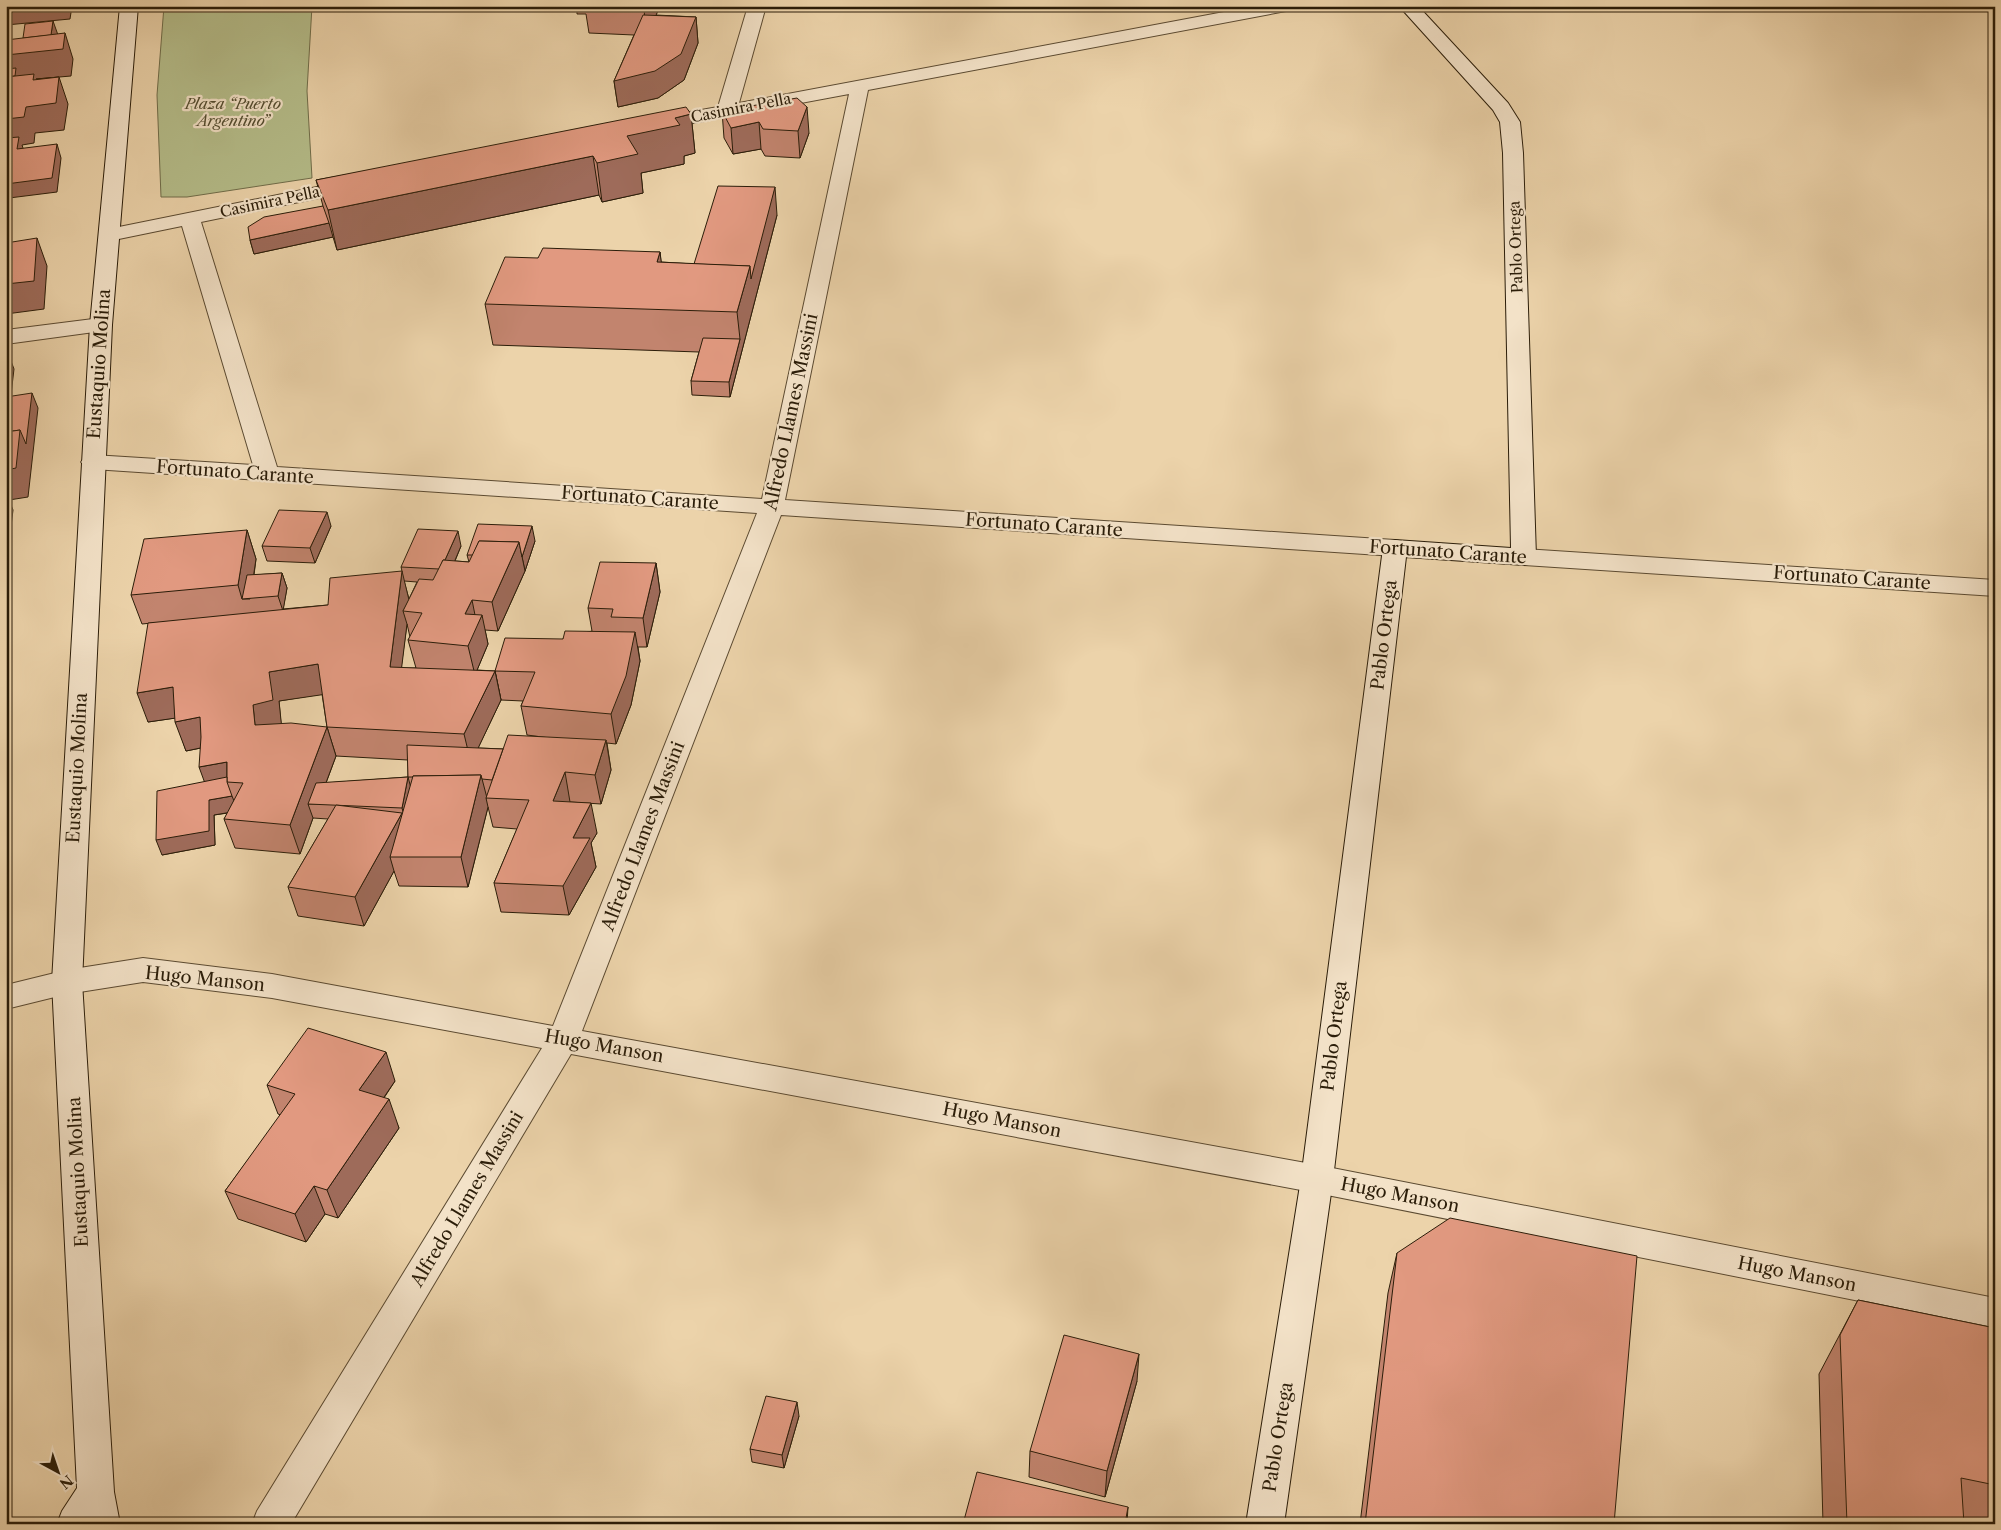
<svg xmlns="http://www.w3.org/2000/svg" width="2001" height="1530" viewBox="0 0 2001 1530" font-family="'Libre Caslon Text',serif">
<rect width="100%" height="100%" fill="#ecd3aa"/>
<filter id="stains"><feTurbulence type="fractalNoise" baseFrequency=".004" numOctaves="4"/><feColorMatrix values="0 0 0 0 .2 0 0 0 0 .09 0 0 0 0 .02 0 0 0 .5 -.17"/></filter>
<radialGradient id="worn" r=".72"><stop offset=".6" stop-color="#630" stop-opacity="0"/><stop offset="1" stop-color="#630" stop-opacity=".3"/></radialGradient>
<path fill="#b5bd8a" stroke="#706d4a" d="M164,6H312L307,91L312,178L187,197H161L157,95Z"/>
<g fill="none" stroke-linecap="round" stroke-linejoin="round">
<defs>
<g id="street">
<path d="M748,6H766L739,103L1256,6H1295L1292,10L1286,11L868,90L785,500L1395,540L1404,542L1407,548L1404,554L1395,556L781,515L582,1031L1317,1165L1995,1298V1328L1317,1193L571,1054L291,1524H252L257,1511L542,1048L272,998L143,982L67,994L6,1009V985L67,970L143,958L272,974L553,1026L757,513L93,469L85,467L81,462L85,457L93,455L253,465L182,226L109,241L102,239L99,235L102,231L109,229L356,179L363,181L366,185L363,189L201,222L277,467L762,499L849,94L656,130L649,128L646,124L649,120L656,118L718,107Z"/>
<path d="M101,318L109,320L112,325L109,330L6,344V330Z"/>
<path d="M1524,549L1995,580V596L1524,565L1515,563L1512,557L1515,551Z"/>
</g>
<g id="secondary">
<path d="M120,6H138L112,325L82,982L114,1492L120,1524H57L62,1511L77,1488L52,982L90,325Z"/>
<path d="M1399,6H1418L1508,103L1520,122L1523,153L1536,557L1533,563L1524,565L1406,557L1333,1179L1284,1524H1246L1301,1179L1383,548L1386,542L1395,540L1511,548L1503,153L1500,122L1493,110Z"/>
</g>
</defs>
<use href="#street" stroke="#5b4a31" stroke-width="2"/>
<use href="#secondary" stroke="#2b1d09" stroke-width="2"/>
<use href="#street" fill="#f3e2c8" fill-rule="evenodd"/>
<use href="#secondary" fill="#f3e2c8" fill-rule="evenodd"/>
</g>
<g fill="#c2846e" stroke="#2b1d09" fill-rule="evenodd">
<path d="M560,6H660L656,15L696,17L698,43L684,80L658,98L618,107L614,81L634,35L589,33L586,14H577V9L560,8Z"/>
<path d="M722,111L809,133L800,158L765,156L761,149L733,154L724,138Z"/>
<path d="M691,114L695,153L684,156V164L641,173L643,193L602,202L599,195L337,250L333,237L254,254L250,240L323,206L316,180Z"/>
<path d="M777,215L730,397L692,395L691,381L699,352L493,345L485,304L538,258L660,252L661,262L694,264Z"/>
<path d="M331,526L315,563L267,561L262,546Z"/>
<path d="M247,530L256,559L254,575L282,573L287,588L283,609L328,605L402,571L401,567L461,546L455,561L469,562L467,555L535,541L525,571L498,631L485,630L488,644L477,670L495,671L501,700L478,748L503,749L550,738L527,735L521,706L523,701L501,700L495,671L563,639L592,631L588,608L656,563L660,592L647,647H638L640,661L631,705L616,744L607,743L611,770L601,804L570,802L597,833L591,843L596,867L569,915L501,912L494,883L517,829L493,827L488,807L468,887L399,886L394,871L364,926L298,916L288,887L328,819L313,818L300,854L235,848L224,819L228,813L214,815L215,845L162,855L205,782L201,748L186,751L175,718L148,722L152,623L142,624L131,595ZM404,581L417,582L409,599ZM407,624L410,637L408,640L416,668H401ZM322,694L327,727L336,756L408,760V777L326,783L336,756L281,724L279,701Z"/>
<path d="M395,1081L384,1098L399,1128L338,1218L325,1214L306,1242L238,1219L225,1191L281,1115L278,1114L267,1085Z"/>
<path d="M1397,1253L1614,1524H1360L1388,1293Z"/>
<path d="M1858,1300L1995,1328V1524H1975L1964,1521V1524H1823L1819,1374Z"/>
<path d="M1137,1381L1105,1497L1029,1477L1030,1451Z"/>
<path d="M799,1416L784,1468L752,1462L750,1449Z"/>
</g>
<g fill="#9e6b5a" stroke="#2b1d09">
<path d="M6,6H72L70,19L6,25Z"/>
<path d="M645,6H660L647,36L644,10Z"/>
<path d="M696,17L698,43L684,80L658,98L618,107L614,81Z"/>
<path d="M53,21L58,35H51Z"/>
<path d="M65,33L73,59L71,76L36,79L59,77L68,104L64,130L35,133L34,143L22,145L24,151L6,147V55Z"/>
<path d="M807,107L809,133L800,158L798,131Z"/>
<path d="M691,114L695,153L684,156V164L641,173L643,193L602,202L597,163L627,136L675,118Z"/>
<path d="M759,122L761,149L733,154L731,128Z"/>
<path d="M57,144L61,158L57,192L9,198L6,192V184Z"/>
<path d="M593,156L599,195L337,250L328,210Z"/>
<path d="M775,187L777,215L730,397L729,382L740,339L737,312L750,266Z"/>
<path d="M329,223L333,237L254,254L250,240Z"/>
<path d="M37,238L47,266L44,309L6,314V284Z"/>
<path d="M660,252L665,292L657,262Z"/>
<path d="M6,348L14,369L10,403L6,404Z"/>
<path d="M32,393L38,408L28,497L9,500L13,510L10,534H6V470Z"/>
<path d="M327,512L331,526L315,563L310,548Z"/>
<path d="M532,526L535,541L525,571L522,557Z"/>
<path d="M247,530L256,559L250,599H242L238,585Z"/>
<path d="M458,531L461,546L445,584L441,569Z"/>
<path d="M519,542L525,571L498,631L492,602Z"/>
<path d="M656,563L660,592L647,647L643,618Z"/>
<path d="M402,571L409,600L403,611L407,624L398,697L390,667Z"/>
<path d="M282,573L287,588L283,611L278,596Z"/>
<path d="M472,600L477,625L482,615L488,644L475,675L468,646L465,614Z"/>
<path d="M635,632L640,661L631,705L616,744L611,714Z"/>
<path d="M318,664L327,694L279,701L282,730L255,725L253,705L269,672Z"/>
<path d="M495,671L501,700L471,763L464,734Z"/>
<path d="M173,687L183,717L148,722L137,693Z"/>
<path d="M200,717L210,746L186,751L175,722Z"/>
<path d="M327,727L336,756L318,804H308L313,818L300,854L290,825Z"/>
<path d="M606,740L611,770L601,804L595,775Z"/>
<path d="M227,762V782L210,797L199,767Z"/>
<path d="M565,772L570,802L559,831L553,801Z"/>
<path d="M481,775L487,798H486L488,807L468,887L461,857Z"/>
<path d="M408,777L412,792L406,823L402,808Z"/>
<path d="M232,796L238,811L214,815L215,845L162,855L156,840L209,800Z"/>
<path d="M591,803L597,833L591,843L596,867L569,915L563,886L573,838Z"/>
<path d="M402,813L410,843L390,857L394,871L364,926L355,897Z"/>
<path d="M386,1052L395,1081L369,1119L359,1090Z"/>
<path d="M389,1099L399,1128L338,1218L327,1190Z"/>
<path d="M314,1186L325,1214L306,1242L295,1214Z"/>
<path d="M1139,1354L1137,1381L1105,1497L1107,1471Z"/>
<path d="M797,1402L799,1416L784,1468L782,1455Z"/>
<path d="M1128,1507L1127,1524H1125Z"/>
</g>
<g fill="#e19980" stroke="#2b1d09">
<path d="M586,6H645L644,10L585,7Z"/>
<path d="M643,15L696,17L681,54L655,71L614,81Z"/>
<path d="M53,21L51,35L23,38L25,24Z"/>
<path d="M65,33L63,49L6,55V40Z"/>
<path d="M16,68L15,76L6,77V69Z"/>
<path d="M34,74L33,80L59,77L56,103L26,107L24,117L6,119V77Z"/>
<path d="M797,98L807,107L798,131L763,129L759,122L731,128L722,111Z"/>
<path d="M686,107L691,114L675,118L680,125L627,136L638,154L597,163L593,156L328,210L316,180Z"/>
<path d="M19,137L17,149L57,144L52,178L6,184V138Z"/>
<path d="M718,186L775,187L751,279L750,266L694,264Z"/>
<path d="M323,206L329,223L250,240L248,227L264,217Z"/>
<path d="M37,238L34,281L6,284V243Z"/>
<path d="M543,248L660,252L657,262L750,266L737,312L485,304L505,257L538,258Z"/>
<path d="M703,338L740,339L729,382L691,381Z"/>
<path d="M32,393L26,444L20,430L6,432V397Z"/>
<path d="M20,430L16,468L6,470V432Z"/>
<path d="M279,510L327,512L310,548L262,546Z"/>
<path d="M478,524L532,526L522,557L519,542L479,541L473,555H467Z"/>
<path d="M418,529L458,531L445,560H443L439,569L401,567Z"/>
<path d="M247,530L238,585L131,595L144,539Z"/>
<path d="M479,541L519,542L492,602L472,600L465,614L482,615L468,646L408,640L422,613L403,611L419,579L433,580L443,560L469,562Z"/>
<path d="M600,562L656,563L643,618L611,617L613,609L588,608Z"/>
<path d="M402,571L390,667L495,671L464,734L327,727L318,664L269,672L273,700L253,705L255,725L291,723L327,727L290,825L224,819L243,783L227,782V762L199,767L201,737L200,717L175,722L173,687L137,693L148,623L328,605L330,578Z"/>
<path d="M282,573L278,596L242,599L247,575Z"/>
<path d="M565,631L635,632L626,676L611,714L521,706L535,672L495,671L505,638L563,639Z"/>
<path d="M508,735L606,740L595,775L565,772L553,801L591,803L573,838H590L563,886L494,883L529,800L486,798Z"/>
<path d="M407,745L503,749L492,780L482,779L481,775L413,776V777H408L402,808L308,804L316,783L408,777Z"/>
<path d="M481,775L461,857H390L413,776Z"/>
<path d="M227,777V782L232,796L209,800V831L156,840L157,791Z"/>
<path d="M336,805L402,813L355,897L288,887Z"/>
<path d="M308,1028L386,1052L359,1090L389,1099L327,1190L314,1186L295,1214L225,1191L295,1094L267,1085Z"/>
<path d="M1450,1218L1637,1256L1614,1524H1365L1397,1253Z"/>
<path d="M1858,1300L1995,1328V1485L1961,1478L1964,1524H1847L1840,1335Z"/>
<path d="M1064,1335L1139,1354L1107,1471L1030,1451Z"/>
<path d="M766,1396L797,1402L782,1455L750,1449Z"/>
<path d="M977,1472L1128,1507L1125,1524H963Z"/>
</g>
<g text-anchor="middle" stroke-width="4.5" stroke-linejoin="round" paint-order="stroke">
<g font-size="15" font-style="italic" fill="#544d30" stroke="#f3e2c8">
<text x="233" y="109">Plaza “Puerto<tspan x="233" dy="17">Argentino”</tspan></text>
</g>
<g font-size="15" fill="#2b1d09" stroke="#f3e2c8">
<text transform="translate(741 108) rotate(-11)" y="5">Casimira Pella</text>
<text transform="translate(270 202) rotate(-12)" y="5">Casimira Pella</text>
<text transform="translate(1516 247) rotate(-92)" y="5">Pablo Ortega</text>
</g>
<g font-size="18" fill="#2b1d09" stroke="#f3e2c8">
<text transform="translate(99 364) rotate(-86)" y="6">Eustaquio Molina</text>
<text transform="translate(791 412) rotate(-78)" y="6">Alfredo Llames Massini</text>
<text transform="translate(235 472) rotate(4)" y="6">Fortunato Carante</text>
<text transform="translate(640 498) rotate(4)" y="6">Fortunato Carante</text>
<text transform="translate(1044 525) rotate(4)" y="6">Fortunato Carante</text>
<text transform="translate(1448 552) rotate(4)" y="6">Fortunato Carante</text>
<text transform="translate(1852 578) rotate(4)" y="6">Fortunato Carante</text>
<text transform="translate(1384 635) rotate(-83)" y="6">Pablo Ortega</text>
<text transform="translate(77 768) rotate(-87)" y="6">Eustaquio Molina</text>
<text transform="translate(643 836) rotate(-69)" y="6">Alfredo Llames Massini</text>
<text transform="translate(205 979) rotate(6)" y="6">Hugo Manson</text>
<text transform="translate(1334 1036) rotate(-83)" y="6">Pablo Ortega</text>
<text transform="translate(604 1046) rotate(10)" y="6">Hugo Manson</text>
<text transform="translate(1002 1120) rotate(11)" y="6">Hugo Manson</text>
<text transform="translate(78 1172) rotate(-93)" y="6">Eustaquio Molina</text>
<text transform="translate(1400 1195) rotate(11)" y="6">Hugo Manson</text>
<text transform="translate(467 1199) rotate(-59)" y="6">Alfredo Llames Massini</text>
<text transform="translate(1797 1274) rotate(11)" y="6">Hugo Manson</text>
<text transform="translate(1278 1437) rotate(-81)" y="6">Pablo Ortega</text>
</g>
</g>
<rect width="2001" height="1530" fill="none" stroke="#ecd3aa" stroke-width="25"/>
<rect x="8" y="8" width="1986" height="1515" fill="none" stroke="#2b1d09" stroke-width="2.5"/>
<rect x="12" y="12" width="1976" height="1505" fill="none" stroke="#2b1d09"/>
<g transform="translate(58 1472) rotate(140)" stroke="#f3e2c8" stroke-width="4" paint-order="stroke">
<path d="M0-4L9 19L0 12L-9 19Z" fill="#2b1d09"/>
<text y="-8" font-size="14" font-weight="bold" text-anchor="middle" fill="#2b1d09">N</text>
</g>
<rect width="100%" height="100%" filter="url(#stains)"/>
<rect width="100%" height="100%" fill="url(#worn)"/>
</svg>
